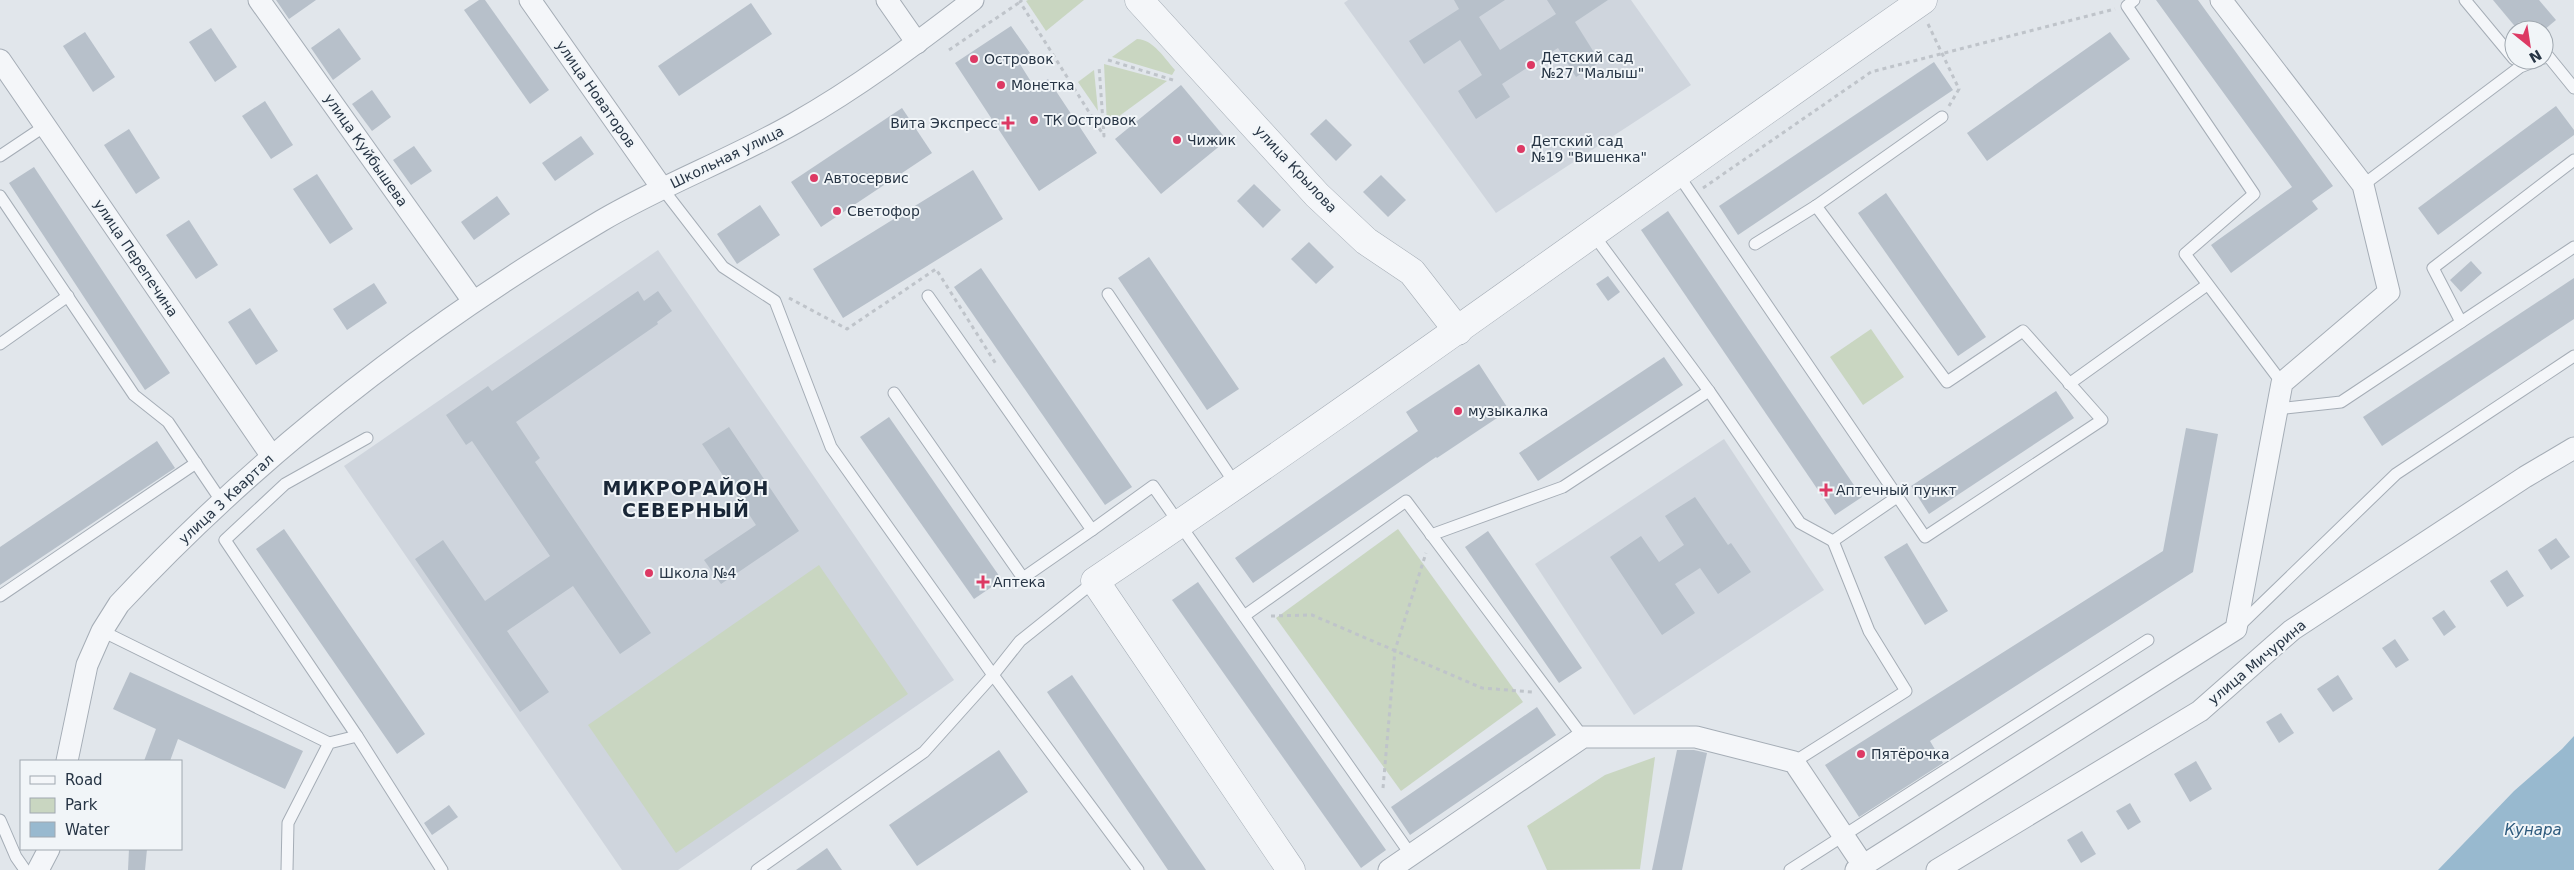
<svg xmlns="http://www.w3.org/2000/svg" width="2574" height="870" viewBox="0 0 2574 870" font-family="'DejaVu Sans',sans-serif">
<rect width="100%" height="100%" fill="#e1e6eb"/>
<g fill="#cfd5dd">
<path d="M1348,0H1631L1691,85L1496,213L1344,3Z"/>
<path d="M658,250L954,680L678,870H622L344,466Z"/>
<path d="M1724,439L1824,590L1634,715L1535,564Z"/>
</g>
<g fill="#c9d6c1">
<path d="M1028,0H1084L1046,31L1026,1Z"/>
<path d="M1137,39C1153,39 1165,59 1175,70L1172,75L1112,57Z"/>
<path d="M1104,64L1167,81L1107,125Z"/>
<path d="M1094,70L1098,111L1078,82Z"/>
<path d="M1871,329L1904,377L1863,405L1830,357Z"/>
<path d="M1398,529L1523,702L1401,791L1276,618Z"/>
<path d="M819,565L908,694L676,853L588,725Z"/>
<path d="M1655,757L1640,869L1547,870L1527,826L1605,775Z"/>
</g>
<path fill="#98b9cf" d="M2574,736V870H2438L2514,791L2562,749Z"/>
<g fill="#b7c0ca">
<path d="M276,0H316L289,19Z"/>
<path d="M479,0H485L549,90L530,104L464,10Z"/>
<path d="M1454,0H1505L1479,17L1500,50L1556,14L1547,0H1608L1575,22L1600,62L1576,77L1558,48L1502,84L1510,97L1476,119L1458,91L1482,75L1460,40L1424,64L1409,41L1459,9Z"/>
<path d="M2156,0H2198L2333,186L2312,201L2318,209L2231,273L2211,245L2292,187Z"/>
<path d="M2493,0H2539L2556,20L2544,30H2518Z"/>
<path d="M751,3L772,34L679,96L658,66Z"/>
<path d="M1011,26L1030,53L1018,61L1035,88L1048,79L1097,153L1039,191L955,63Z"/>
<path d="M211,28L237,67L215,82L189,42Z"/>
<path d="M339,28L361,59L333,80L311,48Z"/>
<path d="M85,32L115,77L93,92L63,46Z"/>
<path d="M2110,32L2130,59L1987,161L1967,133Z"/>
<path d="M1934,62L1953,90L1738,235L1719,206Z"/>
<path d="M1181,85L1227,140L1161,194L1115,139Z"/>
<path d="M372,90L391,117L372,131L352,104Z"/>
<path d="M265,101L293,145L271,159L242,116Z"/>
<path d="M2556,106L2574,130V135L2438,235L2418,208Z"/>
<path d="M902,108L932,153L821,227L791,182Z"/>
<path d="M1326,119L1352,145L1336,161L1310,134Z"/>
<path d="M129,129L160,178L136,194L104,145Z"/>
<path d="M581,136L594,154L555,181L542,163Z"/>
<path d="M414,146L432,171L411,185L393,160Z"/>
<path d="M34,167L170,373L145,390L9,183Z"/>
<path d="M973,170L1003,219L843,318L813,269Z"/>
<path d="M317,174L353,229L330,244L293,189Z"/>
<path d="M1381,175L1406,200L1388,217L1363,192Z"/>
<path d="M1254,184L1281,210L1263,228L1237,201Z"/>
<path d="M1886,193L1986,337L1958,356L1858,213Z"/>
<path d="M497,196L510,214L474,240L461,222Z"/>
<path d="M760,205L780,235L737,264L717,234Z"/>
<path d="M1668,211L1862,497L1835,515L1641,230Z"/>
<path d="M189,220L218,265L196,279L166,235Z"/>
<path d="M1309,242L1334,267L1316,284L1291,259Z"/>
<path d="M1149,257L1239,389L1207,410L1118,278Z"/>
<path d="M2471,261L2482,273L2461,292L2450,280Z"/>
<path d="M981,268L1132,487L1105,505L954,287Z"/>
<path d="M1608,276L1620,292L1608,301L1596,284Z"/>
<path d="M2574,278V319L2382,446L2363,417Z"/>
<path d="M374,283L387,303L347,330L333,309Z"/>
<path d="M638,291L644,301L658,291L672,311L657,322L658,324L516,422L540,458L535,462L651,633L620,654L573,586L507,631L549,692L520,712L415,559L443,540L485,601L550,556L472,441L466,445L446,415L488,386L492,391Z"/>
<path d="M250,308L278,351L256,365L228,322Z"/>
<path d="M1664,357L1683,385L1538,481L1519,453Z"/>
<path d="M1479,364L1509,410L1437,458L1436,457L1253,583L1235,558L1418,431L1406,412Z"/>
<path d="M2056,391L2074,418L1929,514L1911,486Z"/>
<path d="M889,417L1002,580L974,599L860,437Z"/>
<path d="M729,427L799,531L721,584L704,560L756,525L702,444Z"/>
<path d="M2186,428L2218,434L2193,572L1930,741L1943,763L1859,817L1825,765L2163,551Z"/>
<path d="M157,441L175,468L0,585V547Z"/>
<path d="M1695,497L1728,545L1731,543L1751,572L1718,594L1700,568L1675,584L1695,613L1662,635L1610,557L1641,536L1659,562L1684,545L1665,516Z"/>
<path d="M284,529L425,734L397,754L256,549Z"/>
<path d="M1488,531L1582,668L1559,683L1465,547Z"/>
<path d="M2556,538L2570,557L2551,570L2538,550Z"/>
<path d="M1907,543L1948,611L1925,625L1884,557Z"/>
<path d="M2507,570L2524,596L2507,607L2490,581Z"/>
<path d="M1198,582L1386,850L1361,868L1172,600Z"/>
<path d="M2444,610L2456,627L2444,636L2432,618Z"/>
<path d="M2395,639L2409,660L2396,668L2382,648Z"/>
<path d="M130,672L303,751L285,789L178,739L170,761H144L156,729L113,709Z"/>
<path d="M1072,675L1206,870H1168L1047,692Z"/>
<path d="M2338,675L2353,699L2333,712L2317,689Z"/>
<path d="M1537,707L1556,735L1410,835L1391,807Z"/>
<path d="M2281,713L2294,733L2279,743L2266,722Z"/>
<path d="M999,750L1028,792L917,866L889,825Z"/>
<path d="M1677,750H1694L1707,753L1682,870H1652Z"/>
<path d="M2196,761L2212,789L2190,802L2174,774Z"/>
<path d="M2130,803L2141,822L2128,830L2116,811Z"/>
<path d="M449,805L458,817L432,835L424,823Z"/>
<path d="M2082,831L2096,854L2081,863L2067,840Z"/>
<path d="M827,848L842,870H796Z"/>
<path d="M129,849H147L145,870H128Z"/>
</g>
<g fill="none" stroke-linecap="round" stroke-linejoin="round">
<defs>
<g id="service">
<path d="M2134,0L2127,6L2254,194L2185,254L2282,383"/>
<path d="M2465,0L2514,59"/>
<path d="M2544,58L2548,56L2574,88"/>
<path d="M0,156L45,126"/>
<path d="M1677,173L1925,537L2102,420L2023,331L1947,382L1816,206"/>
<path d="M2363,185L2520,67L2538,60"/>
<path d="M662,188L723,267L775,301L831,447L993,675L1138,870"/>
<path d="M0,196L134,395L168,422L222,502"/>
<path d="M1593,234L1709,391L1800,523L1833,541L1897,497"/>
<path d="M1755,244L1816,206L1942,117"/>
<path d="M1108,294L1236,485"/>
<path d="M928,296L1092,530L1153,486L1411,855"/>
<path d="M2461,322L2433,268L2574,160"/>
<path d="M0,344L68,296"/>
<path d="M2069,384L2207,285"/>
<path d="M894,393L1023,578L1092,530"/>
<path d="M2277,409L2341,402L2574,247"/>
<path d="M367,438L285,484L225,540L357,736L442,870"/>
<path d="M1431,535L1563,487L1709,391"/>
<path d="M0,596L196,463"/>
<path d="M1244,616L1406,501L1583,737"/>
<path d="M2238,627L2396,474L2574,356"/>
<path d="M102,631L329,743"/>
<path d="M1794,762L1906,691L1869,631L1833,541"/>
<path d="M0,820L16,857L25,870"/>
<path d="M287,870L288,823L329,743L357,736"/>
<path d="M757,870L924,752L993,675L1020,641L1095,581"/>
<path d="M1790,870L2148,640"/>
</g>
<g id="minor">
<path d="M259,0L473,301"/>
<path d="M530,0L662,188"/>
<path d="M887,0L917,43"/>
<path d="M0,60L271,455"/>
<path d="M67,761L87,665L102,631L119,604C260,453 424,326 601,221C664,184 732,159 795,123C857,88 916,44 973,0"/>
<path d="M38,870L49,849"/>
<path d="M1389,870L1583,737H1696L1794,762L1863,865"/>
<path d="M1856,870L2236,629L2282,383L2389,292L2363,185L2221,0"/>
<path d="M1937,870L2200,711L2292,630L2525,477L2574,448"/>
</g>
<g id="tertiary">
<path d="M1139,0L1317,195L1366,241L1412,272L1458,331"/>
<path d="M1291,870L1095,581C1375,393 1646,193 1923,0"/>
</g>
</defs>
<use href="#service" stroke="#a5adb6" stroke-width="13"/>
<use href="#minor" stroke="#a5adb6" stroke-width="23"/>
<use href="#tertiary" stroke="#a5adb6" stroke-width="29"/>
<g stroke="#bfc4ca" stroke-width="3" stroke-dasharray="4 4" stroke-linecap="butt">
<path d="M1022,0L1020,2L1104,136L1099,66"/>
<path d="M1928,24L1959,89L1949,106"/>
<path d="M949,50L1020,2"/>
<path d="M1108,60L1173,80"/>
<path d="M1703,188L1871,72L2115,9"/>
<path d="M789,298L847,329L936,269L996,364"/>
<path d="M1271,616L1312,615L1482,688L1532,692"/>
<path d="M1383,788L1395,650L1426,553"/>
</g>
<use href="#service" stroke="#f4f6f9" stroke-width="11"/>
<use href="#minor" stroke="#f4f6f9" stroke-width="21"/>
<use href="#tertiary" stroke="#f4f6f9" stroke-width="28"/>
</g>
<g fill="#dd3964" stroke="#f1f5f8" stroke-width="2">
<circle cx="974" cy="59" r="5"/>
<circle cx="1531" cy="65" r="5"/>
<circle cx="1001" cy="85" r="5"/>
<circle cx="1034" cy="120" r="5"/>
<path d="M1005.5 115.5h5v5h5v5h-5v5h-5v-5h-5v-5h5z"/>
<circle cx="1177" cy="140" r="5"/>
<circle cx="1521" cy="149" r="5"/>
<circle cx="814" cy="178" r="5"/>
<circle cx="837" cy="211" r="5"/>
<circle cx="1458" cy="411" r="5"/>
<path d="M1823.5 482.5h5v5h5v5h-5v5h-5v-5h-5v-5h5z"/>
<circle cx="649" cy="573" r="5"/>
<path d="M980.5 574.5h5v5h5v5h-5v5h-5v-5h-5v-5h5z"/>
<circle cx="1861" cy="754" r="5"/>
</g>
<g text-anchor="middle" stroke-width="4" stroke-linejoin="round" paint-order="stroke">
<g font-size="14" fill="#273545" stroke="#f1f5f8" text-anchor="start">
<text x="1541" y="62">Детский сад<tspan x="1541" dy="16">№27 "Малыш"</tspan></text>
<text x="984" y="64">Островок</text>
<text x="1011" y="90">Монетка</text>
<text x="1044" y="125">ТК Островок</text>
<text x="998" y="128" text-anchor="end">Вита Экспресс</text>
<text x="1187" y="145">Чижик</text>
<text x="1531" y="146">Детский сад<tspan x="1531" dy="16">№19 "Вишенка"</tspan></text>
<text x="824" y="183">Автосервис</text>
<text x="847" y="216">Светофор</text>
<text x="1468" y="416">музыкалка</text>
<text x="1836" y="495">Аптечный пункт</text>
<text x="659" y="578">Школа №4</text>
<text x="993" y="587">Аптека</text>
<text x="1871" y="759">Пятёрочка</text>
</g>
<g font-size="14" fill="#273545" stroke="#f1f5f8">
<text transform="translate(596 94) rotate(55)" y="5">улица Новаторов</text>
<text transform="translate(366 150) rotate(55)" y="5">улица Куйбышева</text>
<text transform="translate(727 157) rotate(-26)" y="5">Школьная улица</text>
<text transform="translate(1296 169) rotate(47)" y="5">улица Крылова</text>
<text transform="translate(136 258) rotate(56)" y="5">улица Перепечина</text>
<text transform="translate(226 499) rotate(-43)" y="5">улица 3 Квартал</text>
<text transform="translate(2257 662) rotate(-40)" y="5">улица Мичурина</text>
</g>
<g font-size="15" font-style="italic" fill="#2d5a7d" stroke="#f1f5f8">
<text x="2533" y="835">Кунара</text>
</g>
<g font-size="19" font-weight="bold" letter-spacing="1" fill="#192636" stroke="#f1f5f8">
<text x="686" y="495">МИКРОРАЙОН<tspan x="686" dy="22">СЕВЕРНЫЙ</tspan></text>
</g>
</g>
<rect x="20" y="760" width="162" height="90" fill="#f1f5f8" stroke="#a0a8b0"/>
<rect x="30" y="776" width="25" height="8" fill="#f4f6f9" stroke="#a0a8b0"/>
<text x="65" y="785" font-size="15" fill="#273545">Road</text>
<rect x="30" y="798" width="25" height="15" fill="#c9d6c1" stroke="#a0a8b0"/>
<text x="65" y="810" font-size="15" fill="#273545">Park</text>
<rect x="30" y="822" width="25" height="15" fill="#98b9cf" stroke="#a0a8b0"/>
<text x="65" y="835" font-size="15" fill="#273545">Water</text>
<g transform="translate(2529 45) rotate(150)"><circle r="24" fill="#f1f5f8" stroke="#a0a8b0"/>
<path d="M0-4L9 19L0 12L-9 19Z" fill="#dd3964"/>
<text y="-8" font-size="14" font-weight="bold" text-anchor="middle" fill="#273545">N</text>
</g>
</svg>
